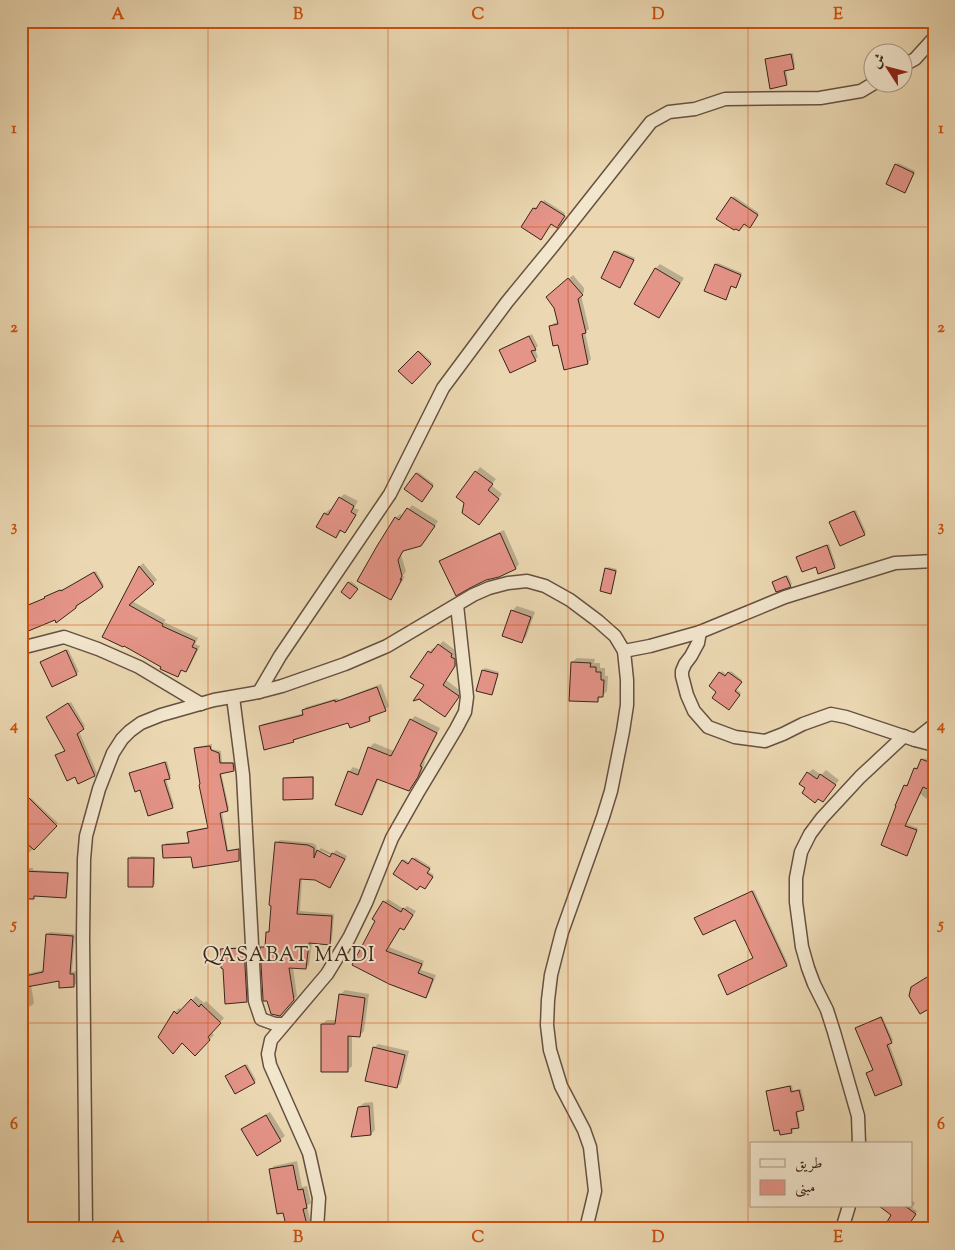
<svg xmlns="http://www.w3.org/2000/svg" width="955" height="1250" viewBox="0 0 955 1250" font-family="'Sorts Mill Goudy',Amiri,serif">
<rect width="100%" height="100%" fill="#ebd8b2"/>
<filter id="stains"><feTurbulence type="fractalNoise" baseFrequency=".004" numOctaves="4"/><feColorMatrix values="0 0 0 0 .2 0 0 0 0 .09 0 0 0 0 .02 0 0 0 .5 -.17"/></filter>
<radialGradient id="worn" r=".72"><stop offset=".6" stop-color="#630" stop-opacity="0"/><stop offset="1" stop-color="#630" stop-opacity=".3"/></radialGradient>
<g fill="#0003">
<path d="M711,21H726L721,28Z"/>
<path d="M793,53L795,66L794,68L786,70L788,82L787,84L766,60L768,58Z"/>
<path d="M898,163L915,171L906,189L896,165Z"/>
<path d="M734,196L759,213L751,225L732,198Z"/>
<path d="M544,200L565,213L559,224L551,223L523,227L534,208L536,207L539,208Z"/>
<path d="M617,250L635,258L620,286L602,278Z"/>
<path d="M718,263L742,273L737,284L732,285L727,297L716,264Z"/>
<path d="M660,264L684,278L663,312L659,317L636,303L656,268Z"/>
<path d="M573,275L584,288V292L581,295L589,329L585,332L591,359L588,363L559,344L550,327L554,323L559,322L551,294Z"/>
<path d="M532,334L538,346L535,349L538,357L535,360L501,351L504,348Z"/>
<path d="M420,351L432,362L412,382L400,371Z"/>
<path d="M480,467L496,479L491,485L502,494L483,519L476,472Z"/>
<path d="M418,472L434,484L424,498L417,474Z"/>
<path d="M344,494L358,501L354,508L359,510L349,527L345,532L342,530L336,537L318,526L325,513L330,509L333,511L340,498Z"/>
<path d="M412,505L438,521L426,540L421,545L405,549L401,555L406,571L402,577L405,576L395,594L391,598L396,518L400,514L404,516Z"/>
<path d="M856,510L866,532L864,534L831,522L833,520Z"/>
<path d="M504,530L519,564L516,568L498,576L441,562L444,558Z"/>
<path d="M829,544L836,565L834,567L797,557L799,555Z"/>
<path d="M143,563L157,580L132,601L166,620L164,622L198,638L195,644L200,646L189,668L186,671L183,669L178,676L124,645L104,636L140,566Z"/>
<path d="M608,567L617,569L612,590L611,592L606,569Z"/>
<path d="M96,571L104,585L76,607L56,618L21,608L45,598L48,595L62,589L63,590Z"/>
<path d="M788,575L792,584L790,586L775,581Z"/>
<path d="M351,581L358,587L352,595L349,583Z"/>
<path d="M517,606L535,612L526,637L521,642L503,635L513,610Z"/>
<path d="M443,641L455,650L454,652L458,655L459,661L446,680L462,692L449,711L445,715L426,685L412,676L429,652L433,648L436,649Z"/>
<path d="M68,649L79,672L52,685L43,661Z"/>
<path d="M577,658L595,659L594,663H600V668H605V676H608L607,691L597,701L572,662Z"/>
<path d="M485,668L499,672L493,692L491,694L478,690L483,670Z"/>
<path d="M722,671L727,675L731,671L742,680L736,689L741,693L730,707L718,692L720,673Z"/>
<path d="M381,684L389,706L385,710L372,714V717L368,721L349,722L297,738L293,741L260,727L263,724L304,713L303,710L306,707L338,698L339,700Z"/>
<path d="M71,702L85,726L79,731L97,773L95,775L78,782L75,776L57,755L66,750L49,715Z"/>
<path d="M415,716L440,728L424,762H425L422,771L413,785L409,790L379,778L366,809L362,814L349,772L353,767L361,770L369,748L374,743L394,751L411,720Z"/>
<path d="M212,744V749L221,751L222,762H235L236,768L234,770L221,772L229,808L227,810L222,811L228,850L240,848L241,858L239,860L192,855L164,845L166,843L190,842L189,832L191,830L209,827L195,749L197,747Z"/>
<path d="M924,758L934,762V804L920,794L906,824L918,828L909,852L907,854L883,845L905,786L907,784H909L915,768L917,767H919Z"/>
<path d="M167,761L171,776L166,779L174,805L172,807L141,789L131,774L133,772Z"/>
<path d="M813,769L821,775L826,770L839,780L827,796L819,798L807,788L808,773Z"/>
<path d="M314,776V796L312,798L284,779L286,777Z"/>
<path d="M31,798L58,823L29,853L21,845V808Z"/>
<path d="M280,840L312,843L316,845L317,852L335,861L337,858L319,850L321,848L333,854L336,850L347,856L333,883L330,886L316,879L302,878L300,911L334,914L332,940L329,943L312,942L309,965L306,968L293,967L297,996L284,1011L262,948L265,944H267L268,932L270,929L276,843Z"/>
<path d="M131,856L155,857V884L153,886L130,858Z"/>
<path d="M415,857L431,867L428,871L434,875L426,886L403,861L404,859L410,863Z"/>
<path d="M21,868H33V870L69,872L67,895L66,897L35,895L34,898L21,897Z"/>
<path d="M754,890L788,964L786,965L736,918H696Z"/>
<path d="M388,899L404,909L407,906L416,911L407,925L404,928L401,927L389,947L424,961L421,970L436,975L429,993L425,997L389,983L377,921L384,902Z"/>
<path d="M50,932L75,934L72,972L76,971L77,982L74,986L60,980L31,985L34,1003L31,1006L21,1008V975L44,970L47,935Z"/>
<path d="M245,947L248,999L246,1001L221,950L223,948Z"/>
<path d="M345,990L369,994L364,1031L359,1036L352,1035V1066L347,1071L322,1024L327,1020H337L340,995Z"/>
<path d="M196,996L204,1003L206,1001L224,1018L211,1032L214,1035L195,1054L182,1042L175,1012L179,1008L182,1010Z"/>
<path d="M882,1016L893,1040L889,1043L903,1082L902,1084L875,1094L867,1073L874,1069L857,1028Z"/>
<path d="M378,1044L409,1051L401,1083L397,1087L374,1048Z"/>
<path d="M247,1064L256,1080L254,1082L228,1075Z"/>
<path d="M792,1085L793,1091L801,1089L805,1107L803,1109L797,1110L800,1125L798,1126L792,1128L793,1130L791,1132L767,1092L769,1090Z"/>
<path d="M373,1102L375,1130L371,1134L359,1107L364,1103Z"/>
<path d="M270,1112L285,1136L280,1140L243,1130L247,1125Z"/>
<path d="M297,1161L302,1187L307,1186L311,1203L307,1206L312,1228L311,1229H288L270,1170L274,1166Z"/>
<path d="M911,1200L915,1203L912,1208L917,1211L905,1229L893,1214L884,1206H911Z"/>
</g>
<g fill="#e59488" stroke="#38241b">
<path d="M791,54L794,69L784,71L787,85L770,89L765,59Z"/>
<path d="M895,164L914,173L905,193L886,184Z"/>
<path d="M731,197L758,215L750,228L744,224L739,231L736,229L734,230L716,219Z"/>
<path d="M541,201L565,216L557,228L551,224L541,240L521,227L533,208L536,209Z"/>
<path d="M614,251L634,260L620,288L601,278Z"/>
<path d="M715,264L741,275L736,288L731,286L726,300L704,291Z"/>
<path d="M655,268L680,283L659,318L634,304Z"/>
<path d="M568,278L583,295L578,299L586,333L582,334L588,364L564,370L558,345L553,346L549,326L558,324L554,308L546,297Z"/>
<path d="M529,336L536,350L531,351L536,361L510,373L499,350Z"/>
<path d="M418,351L431,364L412,384L398,371Z"/>
<path d="M475,471L493,484L488,490L499,499L479,525L462,513L464,503L456,497Z"/>
<path d="M416,473L433,486L422,502L404,489Z"/>
<path d="M339,497L354,506L351,512L356,515L345,533L340,530L336,538L316,527L324,513L328,515Z"/>
<path d="M407,508L435,526L421,546L403,551L398,560L402,576L400,580L402,579L391,600L357,581L377,546L395,517L399,520Z"/>
<path d="M854,511L865,535L840,546L829,522Z"/>
<path d="M500,533L516,569L499,577L486,580L470,588L456,596L439,561Z"/>
<path d="M827,545L835,568L818,574L816,567L802,572L796,557Z"/>
<path d="M139,566L154,584L129,605L163,624L162,626L195,641L192,647L197,649L186,672L181,670L178,677L160,669L161,667L124,646L123,647L102,637Z"/>
<path d="M605,568L616,571L611,594L600,591Z"/>
<path d="M94,572L103,587L90,597L76,606V608L56,623L55,620L21,634V608L45,598L44,597L60,590L61,591Z"/>
<path d="M786,576L791,587L776,592L772,582Z"/>
<path d="M348,582L358,589L350,599L341,592Z"/>
<path d="M511,610L531,617L522,643L502,636Z"/>
<path d="M438,644L452,654L451,657L455,659V666L443,685L459,696V697L445,717L420,700V699L413,701L424,685L410,677L428,651L431,653Z"/>
<path d="M66,650L77,675L52,687L40,662Z"/>
<path d="M571,662L591,663L590,667H596V672H601V680H604L603,697H598V702L569,701Z"/>
<path d="M482,670L498,674L492,695L476,691Z"/>
<path d="M719,672L725,676L728,672L742,682L735,691L740,695L729,710L712,698L716,692L709,686Z"/>
<path d="M377,687L386,711L369,717L370,721L350,728L348,723L293,740L294,742L264,750L259,726L303,715L302,710L335,700V702Z"/>
<path d="M68,703L84,729L77,734L95,776L78,784L75,777L67,781L55,755L65,751L46,717Z"/>
<path d="M410,719L437,733L420,766L422,767L418,777L409,791L377,779L362,815L335,805L348,771L358,775L368,747L391,756Z"/>
<path d="M210,746L211,750L219,753L220,763H233L234,771L220,774L228,811L220,813L227,851L239,849V861L193,868L191,857L163,858L162,845L189,843L187,832L208,828L199,785L200,784L194,748Z"/>
<path d="M921,759L934,764V792L923,787L905,826L917,830L907,856L881,845L896,806H895L904,785L907,786L914,768L917,769Z"/>
<path d="M165,762L170,779L164,780L173,808L148,816L140,790L135,792L129,773Z"/>
<path d="M807,772L817,779L820,774L836,785L823,802L818,799L815,803L802,793L805,788L799,784Z"/>
<path d="M313,777V799L283,800V778Z"/>
<path d="M29,798L57,826L34,850L21,838V806Z"/>
<path d="M275,842L308,845L314,848V858L317,850L330,857L332,853L345,859L330,888L315,880L300,879L297,914L332,916L330,945L309,943L306,969L289,968L294,1000L280,1016L271,1014L267,1001H263V999L260,947H265L266,932H269L271,906L269,905Z"/>
<path d="M128,858H154L153,887H128Z"/>
<path d="M412,858L430,869L427,873L433,877L425,889L420,886L417,890L393,874L402,860L408,864Z"/>
<path d="M21,871L68,873L66,898L34,896V899H21Z"/>
<path d="M752,891L787,966L727,995L718,975L753,958L735,920L703,935L694,918Z"/>
<path d="M383,901L401,912L403,908L413,915L404,930L400,928L386,951L422,964L418,973L433,979L426,998L389,984L352,965L375,921L372,919Z"/>
<path d="M46,934L73,936L70,974H74V987L59,988V981L21,988V977L43,972Z"/>
<path d="M244,948L247,1002L225,1004L223,969L221,968L220,949Z"/>
<path d="M927,977L929,980L934,977V1006L920,1014L909,996L911,987Z"/>
<path d="M339,994L365,998L360,1037L348,1036V1072H321V1024H335Z"/>
<path d="M191,999L199,1007L201,1004L221,1023L208,1037L210,1040L195,1056L182,1043L173,1054L158,1037L174,1011L177,1014Z"/>
<path d="M881,1017L892,1043L887,1045L902,1085L875,1096L866,1073L873,1070L855,1028Z"/>
<path d="M373,1047L405,1055L397,1088L365,1081Z"/>
<path d="M245,1065L255,1083L235,1094L225,1076Z"/>
<path d="M790,1086L791,1092L799,1090L804,1110L796,1112L799,1128L791,1129L792,1133L780,1135L779,1130L774,1131L766,1091Z"/>
<path d="M369,1106L371,1135L351,1137L358,1107Z"/>
<path d="M266,1115L281,1141L257,1156L241,1129Z"/>
<path d="M293,1165L298,1190L303,1189L307,1208L303,1209L308,1229H287L283,1213L277,1214L269,1169Z"/>
<path d="M879,1206H905L916,1214L906,1229H896L887,1222L891,1215Z"/>
</g>
<g fill="none" stroke-linecap="round" stroke-linejoin="round">
<defs>
<g id="street">
<path d="M902,66L915,59L934,38"/>
<path d="M700,632L698,643L691,656L685,664L682,671V676L687,695L694,711L708,727L735,737L765,741L783,734L803,724L831,714L846,717L915,740L934,725"/>
<path d="M21,648L64,637L98,649L139,667L201,704"/>
<path d="M624,651L650,646L700,632L785,597L895,563L934,561"/>
<path d="M259,692L280,656L390,494L443,388L507,302L553,246L651,122L669,112L695,109L725,99L820,98L861,91L876,82"/>
<path d="M233,697L243,775L255,1001L261,1019L275,1024H284"/>
<path d="M915,740L934,745"/>
<path d="M859,1144L858,1116L834,1032L827,1010L814,984L808,968L802,947L796,902V878L801,852L810,834L822,818L860,777L904,736"/>
<path d="M86,1229L83,938L84,859L86,836L99,789L113,753L122,739L130,731L141,723L161,715L214,700L259,692L282,686L345,664L387,646L473,595L489,588L508,583L527,581L545,586L570,600L598,621L615,636L624,651L627,680V705L623,731L611,791L603,817L562,932L551,975L548,1000L547,1025L550,1050L561,1086L584,1130L590,1147L595,1191L592,1204L586,1229"/>
<path d="M317,1229L319,1198L309,1153L270,1065L268,1054L271,1040L327,974L349,938L366,903L392,838L417,794L456,729L465,712L467,697L457,605"/>
<path d="M842,1229L849,1206"/>
</g>
</defs>
<use href="#street" stroke="#655141" stroke-width="15"/>
<use href="#street" stroke="#f2e6cd" stroke-width="12"/>
</g>
<path fill="none" stroke="#ce510e" stroke-width="1" stroke-opacity="0.55" d="M208,21V1229M388,21V1229M568,21V1229M748,21V1229M21,227H934M21,426H934M21,625H934M21,824H934M21,1023H934"/>
<g text-anchor="middle" stroke-width="4" stroke-linejoin="round" paint-order="stroke">
<g font-size="20" letter-spacing="1" fill="#38241b" stroke="#f2e6cd">
<text x="289" y="961">QASABAT MADI</text>
</g>
</g>
<rect width="955" height="1250" fill="none" stroke="#ebd8b2" stroke-width="55"/>
<rect x="750" y="1142" width="162" height="65" fill="#f2e6cd" stroke="#a89886"/>
<rect x="760" y="1159" width="25" height="8" fill="#f2e6cd" stroke="#a89886"/>
<text x="795" y="1168" font-size="15" fill="#38241b">طريق</text>
<rect x="760" y="1180" width="25" height="15" fill="#e59488" stroke="#a89886"/>
<text x="795" y="1192" font-size="15" fill="#38241b">مبنى</text>
<g transform="translate(888 68) rotate(306)"><circle r="24" fill="#f2e6cd" stroke="#a89886"/>
<path d="M0-4L9 19L0 12L-9 19Z" fill="#8f2418"/>
<text y="-8" font-size="14" font-weight="bold" text-anchor="middle" fill="#38241b">ش</text>
</g>
<rect x="28" y="28" width="900" height="1194" fill="none" stroke="#ce510e" stroke-width="2"/>
<g font-size="16" text-anchor="middle" font-weight="bold" fill="#ce510e">
<text x="118" y="19">A</text>
<text x="298" y="19">B</text>
<text x="478" y="19">C</text>
<text x="658" y="19">D</text>
<text x="838" y="19">E</text>
<text x="14" y="133">1</text>
<text x="941" y="133">1</text>
<text x="14" y="332">2</text>
<text x="941" y="332">2</text>
<text x="14" y="531">3</text>
<text x="941" y="531">3</text>
<text x="14" y="730">4</text>
<text x="941" y="730">4</text>
<text x="14" y="929">5</text>
<text x="941" y="929">5</text>
<text x="14" y="1129">6</text>
<text x="941" y="1129">6</text>
<text x="118" y="1242">A</text>
<text x="298" y="1242">B</text>
<text x="478" y="1242">C</text>
<text x="658" y="1242">D</text>
<text x="838" y="1242">E</text>
</g>
<rect width="100%" height="100%" filter="url(#stains)"/>
<rect width="100%" height="100%" fill="url(#worn)"/>
</svg>
